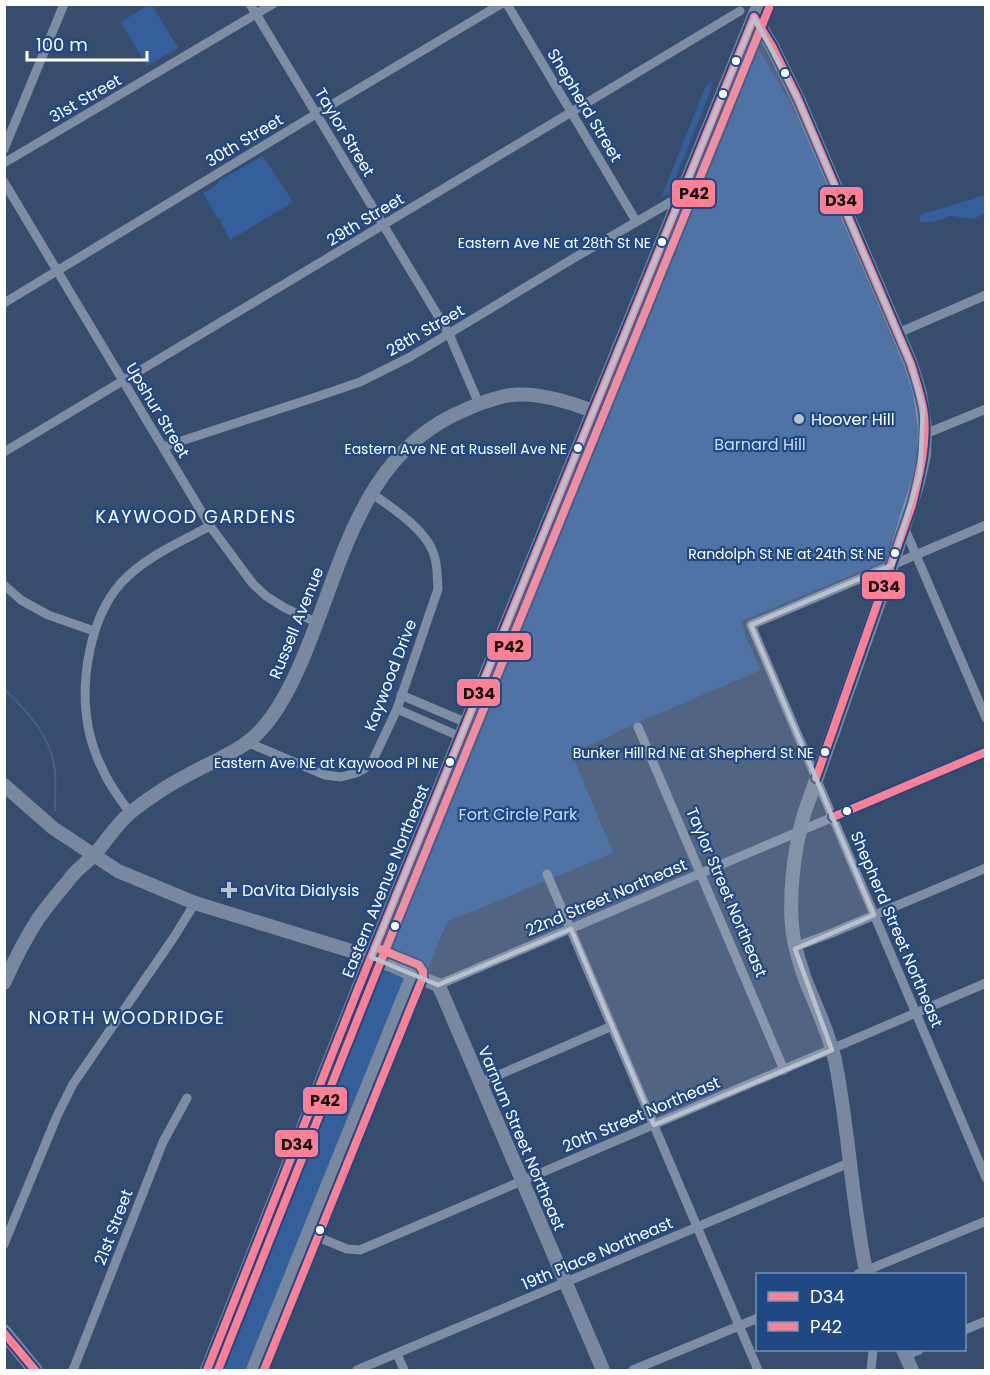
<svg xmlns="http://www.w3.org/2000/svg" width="990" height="1375" viewBox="0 0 990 1375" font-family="Poppins,sans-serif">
<rect width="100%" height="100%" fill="#374d6e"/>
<g fill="#345f9a">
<path d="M148,5H152L178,48L147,66L121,22Z"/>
<path d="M756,44L788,99L806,134L892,340C901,358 912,377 915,396C926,456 904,507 883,562L742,621L746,637L761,670L623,729L609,737L580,749L575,760L577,766L613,853L447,922L428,969L386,952L586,457Z"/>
<path d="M711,81L712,82L711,90L671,190L669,193L661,198L705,88Z"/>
<path d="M263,156L293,202L230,240L221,223L222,222L220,218L218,219L203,193L215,186L220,180Z"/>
<path d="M985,195V214L972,219L951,216L932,222H922L920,220V215Z"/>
<path d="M379,970L405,978L246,1370H216Z"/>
</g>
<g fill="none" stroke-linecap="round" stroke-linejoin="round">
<path stroke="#43608b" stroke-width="2" d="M4,689C30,714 51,735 55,772C56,784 55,797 55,810"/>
<g stroke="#7d8da4" stroke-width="9">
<path d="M250,4L449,334L479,404"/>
<path d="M507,4L636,221"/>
<path d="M4,149L64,4"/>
<path d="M4,163L273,4"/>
<path d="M4,182L210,526L253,584L266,596L285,608L318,623"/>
<path d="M4,303L316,114L501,4"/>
<path d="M898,333L986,295"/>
<path d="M925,434L986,409"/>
<path d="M163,447L316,397L360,382L410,357L574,258L681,196"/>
<path d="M4,452L740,11"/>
<path d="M986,525L751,625L986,1178"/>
<path d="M904,527L986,718"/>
<path d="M4,585L21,600L48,615L94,631"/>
<path d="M401,695L467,723"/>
<path d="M397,709L461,737"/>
<path d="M638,727L784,1070"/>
<path d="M249,743L325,775L341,777L356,773L364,769L373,760L397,709L438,589C437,578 438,566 434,555C427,530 391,507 371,493"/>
<path d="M130,813C121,800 109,785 103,770C97,759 92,744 89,731C79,685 89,619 121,583C145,557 180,542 210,526"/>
<path d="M547,874L758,1370"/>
<path d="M795,947L832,933L986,868"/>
<path d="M438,985L986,752"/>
<path d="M480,1083L612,1026"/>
<path d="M308,1233L347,1249L360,1250L986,983"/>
<path d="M4,1244L57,1116L73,1084L174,937L195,903"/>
<path d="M858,1274L986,1221"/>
<path d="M964,1330L986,1321"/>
<path d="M397,1354L404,1370"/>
<path d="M906,1355L919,1350"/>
<path d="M73,1370L163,1142L187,1098"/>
<path d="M357,1370L849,1163"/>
<path d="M633,1370L758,1318"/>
<path d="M871,1370L873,1350"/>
</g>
<g stroke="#78889f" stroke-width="14">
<path d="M754,17L772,46L798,99L911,364L920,393L925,428L924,455L918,482L892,565L804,814C794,849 787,903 794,940C796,953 801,966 805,979C816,1007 830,1035 836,1065C849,1133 852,1203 866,1271L869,1274"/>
<path d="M4,785L53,828L118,871L195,903L371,957L438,985L442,993L603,1370"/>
<path d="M4,983C14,961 25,939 38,919C48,904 61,890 72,876C79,868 87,862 95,854C107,840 116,825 130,813C139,805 150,798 159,792C178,779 199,769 219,759C234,751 248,744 260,731C280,710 294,680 305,653C344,560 362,451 467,409C478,404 489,400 501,397C529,389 567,401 593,411"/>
<path d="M903,1350L912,1370"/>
<path d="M207,1370L360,984L759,4"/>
<path d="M253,1370L413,974"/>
</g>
<path stroke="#7b8aa1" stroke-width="15" d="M4,1332L35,1370"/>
<defs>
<g id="bus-1">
<path d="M754,17L772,46L798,99L911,364C916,381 922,397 924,415C927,446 919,476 912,505L816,778"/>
<path d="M833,817L986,752"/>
<path d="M4,1333L35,1370"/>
<path d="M207,1370L360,984L754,17"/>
</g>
<g id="bus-2">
<path d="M218,1370L370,988L769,8"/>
<path d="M264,1370L423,977V971L419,965L375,947"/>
</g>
</defs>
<use href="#bus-1" stroke="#204984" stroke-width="12"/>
<use href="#bus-2" stroke="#204984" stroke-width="12"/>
<use href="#bus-1" stroke="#ff8094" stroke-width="8"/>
<use href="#bus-2" stroke="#ff8094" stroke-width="8"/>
</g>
<path fill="#b9c1cc" fill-opacity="0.2" stroke="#b9c1cc" stroke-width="4.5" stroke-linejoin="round" d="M754,17L798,99L911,364L923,408L920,473L892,565L751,625L874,915L795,949L832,1050L654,1125L571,929L438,985L371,957Z"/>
<g fill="#fff" stroke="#204984" stroke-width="2">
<circle cx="736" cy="61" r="5"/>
<circle cx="785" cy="73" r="5"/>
<circle cx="723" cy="94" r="5"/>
<circle cx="662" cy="242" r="5"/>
<circle cx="578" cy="448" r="5"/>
<circle cx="895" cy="553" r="5"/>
<circle cx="825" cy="752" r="5"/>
<circle cx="450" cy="762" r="5"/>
<circle cx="847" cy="811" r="5"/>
<circle cx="395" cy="926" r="5"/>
<circle cx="320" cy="1230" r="5"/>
</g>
<g fill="#b9c1cc" stroke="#204984" stroke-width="2">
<circle cx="799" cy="419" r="6"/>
<path d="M226 881h6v6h6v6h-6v6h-6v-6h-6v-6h6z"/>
</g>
<g text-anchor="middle" stroke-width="4.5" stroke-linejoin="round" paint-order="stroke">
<g font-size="14" fill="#fff" stroke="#204984" text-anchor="end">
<text x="651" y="248">Eastern Ave NE at 28th St NE</text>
<text x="567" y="454">Eastern Ave NE at Russell Ave NE</text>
<text x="884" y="559">Randolph St NE at 24th St NE</text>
<text x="814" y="758">Bunker Hill Rd NE at Shepherd St NE</text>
<text x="439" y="768">Eastern Ave NE at Kaywood Pl NE</text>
</g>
<g font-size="16" fill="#fff" stroke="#204984">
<text transform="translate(85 98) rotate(-30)" y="6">31st Street</text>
<text transform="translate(585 105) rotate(59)" y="6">Shepherd Street</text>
<text transform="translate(345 132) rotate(59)" y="6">Taylor Street</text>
<text transform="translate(244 140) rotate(-31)" y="6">30th Street</text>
<text transform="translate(365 219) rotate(-31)" y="6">29th Street</text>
<text transform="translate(425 330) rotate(-30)" y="6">28th Street</text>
<text transform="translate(158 410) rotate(59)" y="6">Upshur Street</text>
<text transform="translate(296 623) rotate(-68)" y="6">Russell Avenue</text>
<text transform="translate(390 675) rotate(-69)" y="6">Kaywood Drive</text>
<text transform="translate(385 881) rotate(-68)" y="6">Eastern Avenue Northeast</text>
<text transform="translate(727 892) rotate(67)" y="6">Taylor Street Northeast</text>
<text transform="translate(606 897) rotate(-23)" y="6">22nd Street Northeast</text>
<text transform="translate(897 929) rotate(67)" y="6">Shepherd Street Northeast</text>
<text transform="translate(641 1114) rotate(-23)" y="6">20th Street Northeast</text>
<text transform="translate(522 1138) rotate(67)" y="6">Varnum Street Northeast</text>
<text transform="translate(113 1227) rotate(-69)" y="6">21st Street</text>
<text transform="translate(597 1253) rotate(-23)" y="6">19th Place Northeast</text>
</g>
<g font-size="16" fill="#fff" stroke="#204984" text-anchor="start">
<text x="811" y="425">Hoover Hill</text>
<text x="242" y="896">DaVita Dialysis</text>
</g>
<g font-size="16" fill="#cbdef7" stroke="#204984">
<text x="760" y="450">Barnard Hill</text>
<text x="518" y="820">Fort Circle Park</text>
</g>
<g font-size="18" letter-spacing="1.5" fill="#fff" stroke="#204984">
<text x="196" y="523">KAYWOOD GARDENS</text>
<text x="127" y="1024">NORTH WOODRIDGE</text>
</g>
</g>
<g stroke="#204984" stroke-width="2">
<rect x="671" y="179" width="45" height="29" rx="6" fill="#ff8094"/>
<rect x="819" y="186" width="45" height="29" rx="6" fill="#ff8094"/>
<rect x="861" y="571" width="45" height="29" rx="6" fill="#ff8094"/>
<rect x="486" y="632" width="46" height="29" rx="6" fill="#ff8094"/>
<rect x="456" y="678" width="45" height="29" rx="6" fill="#ff8094"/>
<rect x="302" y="1086" width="46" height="29" rx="6" fill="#ff8094"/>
<rect x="274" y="1129" width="45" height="29" rx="6" fill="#ff8094"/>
</g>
<g font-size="16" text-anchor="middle" font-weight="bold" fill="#111">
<text x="694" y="199">P42</text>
<text x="841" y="206">D34</text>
<text x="884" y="592">D34</text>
<text x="509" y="652">P42</text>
<text x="479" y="699">D34</text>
<text x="325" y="1106">P42</text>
<text x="297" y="1150">D34</text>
</g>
<rect width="990" height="1375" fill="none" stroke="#ffffff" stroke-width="12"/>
<rect x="756" y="1273" width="210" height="78" fill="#204984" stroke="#7992b5" stroke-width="1.5"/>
<rect x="768" y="1292" width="30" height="9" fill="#ff8094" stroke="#7992b5" stroke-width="1.5"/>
<text x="810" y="1303" font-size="18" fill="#ffffff">D34</text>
<rect x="768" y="1322" width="30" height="9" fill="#ff8094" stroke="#7992b5" stroke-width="1.5"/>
<text x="810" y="1333" font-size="18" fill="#ffffff">P42</text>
<path d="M27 51v9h120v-9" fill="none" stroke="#ffffff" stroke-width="3"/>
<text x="36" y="51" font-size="18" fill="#ffffff" stroke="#204984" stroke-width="4.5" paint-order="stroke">100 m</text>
</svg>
